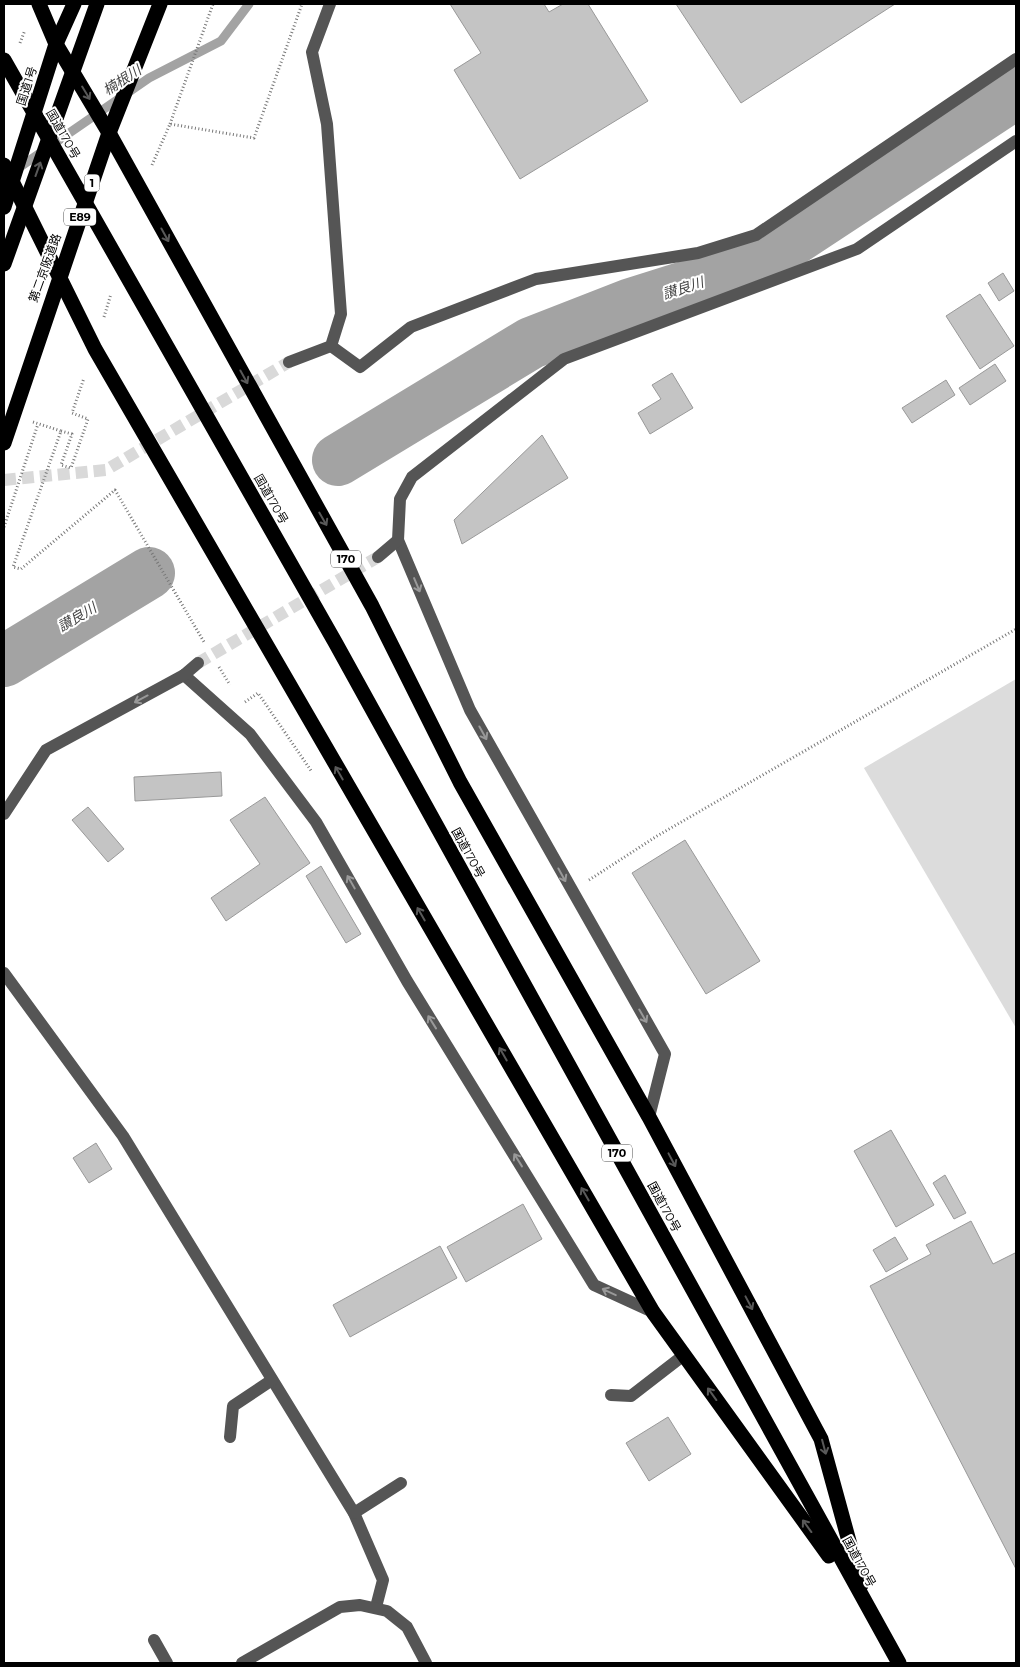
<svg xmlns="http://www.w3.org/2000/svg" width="1020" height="1667" viewBox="0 0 1020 1667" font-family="Montserrat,'Noto Sans JP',sans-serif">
<rect width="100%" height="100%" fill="#fff"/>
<path fill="#dcdcdc" d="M1016,679V1028L864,768Z"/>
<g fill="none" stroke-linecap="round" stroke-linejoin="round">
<path stroke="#a3a3a3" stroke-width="9" d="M17,169L149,78L221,41L249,4"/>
<g stroke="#a3a3a3" stroke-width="52">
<path d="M338,460L531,343L631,304L739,270L791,241L1016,93"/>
<path d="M4,661L149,573"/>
</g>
</g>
<g fill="#c4c4c4" stroke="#999">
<path d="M450,4H544L549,12L563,4H588L648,101L520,179L454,70L481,53Z"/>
<path d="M676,4H895L741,103Z"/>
<path d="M1003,273L1014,291L999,301L988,283Z"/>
<path d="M980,294L1014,346L980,369L946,316Z"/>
<path d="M995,364L1006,381L970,405L959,388Z"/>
<path d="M672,373L693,408L650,434L638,413L661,399L652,385Z"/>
<path d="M946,380L955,395L912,423L902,408Z"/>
<path d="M542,435L568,478L462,544L454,520Z"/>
<path d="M221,772L222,796L135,801L134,777Z"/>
<path d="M265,797L310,863L226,921L211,898L260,864L230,820Z"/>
<path d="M88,807L124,849L108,862L72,820Z"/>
<path d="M685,840L760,961L706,994L632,873Z"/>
<path d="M321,866L361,934L346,943L306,876Z"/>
<path d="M891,1130L934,1205L896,1227L854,1151Z"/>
<path d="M96,1143L112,1169L89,1183L73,1158Z"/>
<path d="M945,1175L966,1213L954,1219L933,1183Z"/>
<path d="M523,1204L542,1239L466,1282L447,1247Z"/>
<path d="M971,1221L993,1264L1015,1253L1016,1255V1569L870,1286L931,1254L926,1245Z"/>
<path d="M895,1237L908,1259L886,1272L873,1250Z"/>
<path d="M440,1246L457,1278L350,1337L333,1305Z"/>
<path d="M668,1417L691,1454L649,1481L626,1443Z"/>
</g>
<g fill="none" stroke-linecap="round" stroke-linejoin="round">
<g stroke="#d9d9d9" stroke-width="12" stroke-dasharray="12 6" stroke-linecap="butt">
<path d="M4,480L106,470L289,362"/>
<path d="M198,663L378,557"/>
</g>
<g stroke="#777" stroke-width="3" stroke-dasharray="1 2.5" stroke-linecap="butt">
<path d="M20,43L25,30"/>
<path d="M170,124L213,4"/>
<path d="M152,165L170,124L254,138L302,4"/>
<path d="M104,317L111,294"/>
<path d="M33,422L61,431L13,567L21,569L115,490L204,642"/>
<path d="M61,431L72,434L61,465L71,468L88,419L72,413L84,378"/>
<path d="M4,527L38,424"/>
<path d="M219,667L230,685"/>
<path d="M245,702L258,693L312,772"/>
<path d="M589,880L657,836L1016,629"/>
</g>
<g stroke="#555" stroke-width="12">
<path d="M331,346L360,367L411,327L536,279L698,253L756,235L1016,59"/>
<path d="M289,362L331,346L341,314L327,124L312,52L330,4"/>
<path d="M398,540L470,710L665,1054L649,1117"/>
<path d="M378,557L398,540L400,499L412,477L564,359L857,249L1016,141"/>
<path d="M184,675L250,734L316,822L407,981L594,1285L653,1312"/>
<path d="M4,814L46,750L184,675L198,663"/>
<path d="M4,973L123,1136L354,1513L383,1580L376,1607"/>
<path d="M611,1395L631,1396L684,1355"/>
<path d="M230,1437L233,1406L272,1380"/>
<path d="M354,1513L401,1483"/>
<path d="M154,1640L167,1663"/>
<path d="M242,1663L340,1607L360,1605L387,1611L407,1627L426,1663"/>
</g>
<g stroke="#000" stroke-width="15">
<path d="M39,4L56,44L109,133L372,606L460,782L649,1117L821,1439L861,1585"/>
<path d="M4,60L335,642L899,1663"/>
<path d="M4,165L95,349L653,1312L829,1556"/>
<path d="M4,207L56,44L74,4"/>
<path d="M4,264L97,4"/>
<path d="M4,443L109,133L160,4"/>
</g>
</g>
<defs><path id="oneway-shaft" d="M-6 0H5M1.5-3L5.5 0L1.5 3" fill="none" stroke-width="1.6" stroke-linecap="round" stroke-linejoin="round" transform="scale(1.25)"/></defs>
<g stroke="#595959">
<use href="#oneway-shaft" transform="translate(86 93) rotate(59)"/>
<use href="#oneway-shaft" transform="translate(38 169) rotate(-70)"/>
<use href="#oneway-shaft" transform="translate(165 235) rotate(61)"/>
<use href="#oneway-shaft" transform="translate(244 377) rotate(61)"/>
<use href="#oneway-shaft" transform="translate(323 519) rotate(60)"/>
<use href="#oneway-shaft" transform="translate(339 773) rotate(-120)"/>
<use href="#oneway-shaft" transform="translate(421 914) rotate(-120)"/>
<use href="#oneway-shaft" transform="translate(503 1054) rotate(-120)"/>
<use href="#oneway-shaft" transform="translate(672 1160) rotate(62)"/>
<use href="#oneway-shaft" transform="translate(585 1194) rotate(-120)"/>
<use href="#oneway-shaft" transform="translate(749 1303) rotate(62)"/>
<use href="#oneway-shaft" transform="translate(712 1394) rotate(-126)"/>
<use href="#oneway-shaft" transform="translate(824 1447) rotate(75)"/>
<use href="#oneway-shaft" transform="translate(807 1526) rotate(-126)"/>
</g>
<g stroke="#999">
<use href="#oneway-shaft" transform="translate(417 585) rotate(67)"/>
<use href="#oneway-shaft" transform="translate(141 699) rotate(152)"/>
<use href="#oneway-shaft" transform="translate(483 733) rotate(61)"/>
<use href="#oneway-shaft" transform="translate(562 875) rotate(61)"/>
<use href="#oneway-shaft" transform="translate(351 882) rotate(-120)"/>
<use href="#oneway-shaft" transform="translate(643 1016) rotate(60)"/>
<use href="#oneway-shaft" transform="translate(432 1022) rotate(-122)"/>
<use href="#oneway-shaft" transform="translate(518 1160) rotate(-122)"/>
<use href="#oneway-shaft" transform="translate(609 1292) rotate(-155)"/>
</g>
<g text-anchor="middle" stroke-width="4" stroke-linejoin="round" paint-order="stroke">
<g fill="#fff" stroke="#4c4c4c" stroke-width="1">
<rect x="84.5" y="174.5" width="15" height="17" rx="4"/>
<rect x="64" y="208.5" width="32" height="17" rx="4"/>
<rect x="331" y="550.5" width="30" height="17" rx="4"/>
<rect x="602" y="1144.5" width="30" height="17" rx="4"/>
</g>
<g font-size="11" font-weight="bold" fill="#000">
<text x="92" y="187">1</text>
<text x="80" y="221">E89</text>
<text x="346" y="563">170</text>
<text x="617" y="1157">170</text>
</g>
<g font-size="12" fill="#000" stroke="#fff">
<text transform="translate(27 86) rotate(-72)" y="4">国道1号</text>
<text transform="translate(63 134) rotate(60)" y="4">国道170号</text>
<text transform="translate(45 268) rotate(-70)" y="4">第二京阪道路</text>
<text transform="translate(271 499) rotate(60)" y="4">国道170号</text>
<text transform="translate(468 853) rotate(61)" y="4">国道170号</text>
<text transform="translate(664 1207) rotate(61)" y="4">国道170号</text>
<text transform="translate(859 1562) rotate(61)" y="4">国道170号</text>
</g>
<g font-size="14" font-style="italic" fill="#444" stroke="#fff">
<text transform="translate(122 80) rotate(-33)" y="5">楠根川</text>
<text transform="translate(683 288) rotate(-18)" y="5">讃良川</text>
<text transform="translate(77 617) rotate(-31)" y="5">讃良川</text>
</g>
</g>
<rect width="1020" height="1667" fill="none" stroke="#000000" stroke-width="10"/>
</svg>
